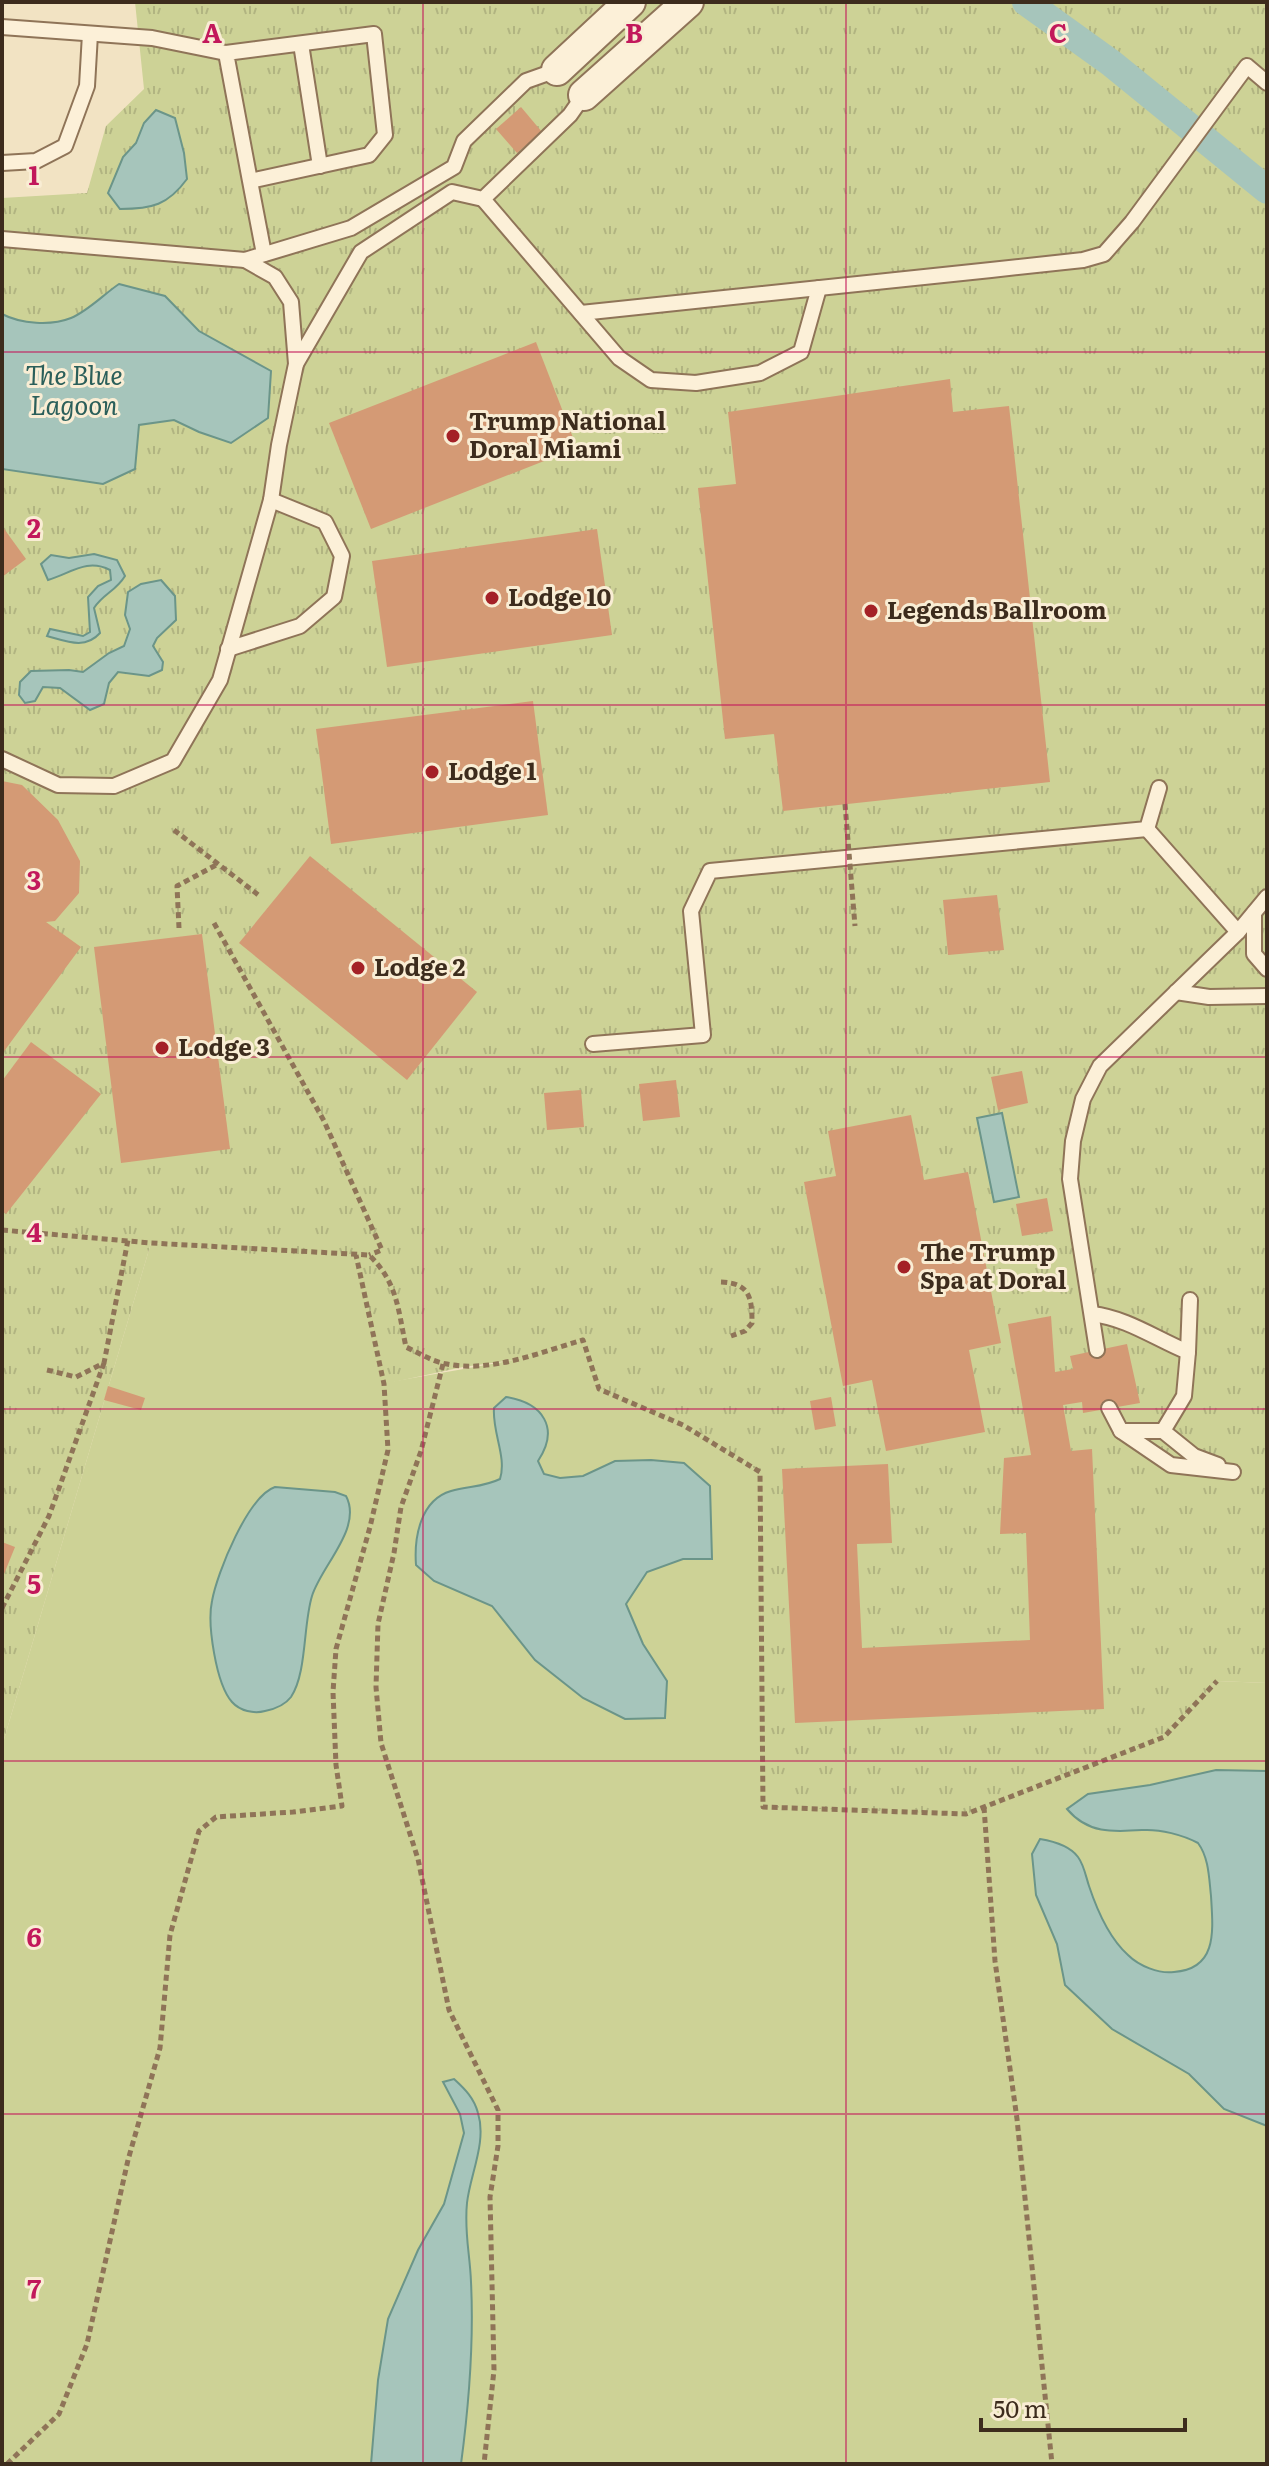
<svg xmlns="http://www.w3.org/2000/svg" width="1269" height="2466" viewBox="0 0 1269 2466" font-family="Literata,serif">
<defs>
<pattern id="park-tufts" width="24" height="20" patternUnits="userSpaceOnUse" patternTransform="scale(2)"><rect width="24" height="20" fill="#cdd296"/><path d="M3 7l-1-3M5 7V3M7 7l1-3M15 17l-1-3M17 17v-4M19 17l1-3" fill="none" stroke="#b1b481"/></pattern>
</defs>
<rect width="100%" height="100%" fill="#f2e3c3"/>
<path fill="#cdd296" d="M151,1243L356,1264L390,1382L514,1360L583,1340L683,1425L760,1472L764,1807L1164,1737L1217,1681L1267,1683V2464H2V1746Z"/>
<path fill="url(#park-tufts)" d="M135,2H1267V1683L1217,1681L1164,1737L966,1814L763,1807L760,1472L683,1425L599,1389L583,1340L514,1360L463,1367L389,1383L355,1265L151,1243L2,1746V198L87,193L106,126L144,89Z"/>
<g fill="#a6c5bb" stroke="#6b9589" stroke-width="2">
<path d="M156,110L175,118L184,153L187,179C168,205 152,209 120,209L108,193L123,157L136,143L144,123Z"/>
<path d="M119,284L165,296L199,331L271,371L268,418L231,443L199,432L174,420L139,425L135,469L103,484L2,469V314C21,324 51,326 71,318C88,311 104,294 119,284Z"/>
<path d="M94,554L117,560L125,576C116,591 103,594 94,608L100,633C85,650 66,641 47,636L50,629L83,636L90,632L88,597L98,586L111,580L110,570C87,558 71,573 48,580L41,564L51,555L69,558Z"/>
<path d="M161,580L175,596L176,620L157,638L153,646L163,662L162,670L149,676L118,672L109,683L104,704L90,710L60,688L43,687L35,701L25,703L19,695L20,682L31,671L69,670L83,672L109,653L124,646L130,629L125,615L128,592L141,584Z"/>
<path d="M1002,1113L1019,1197L994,1202L977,1118Z"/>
<path d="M506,1397C543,1403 560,1428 538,1461L544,1474L560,1478L583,1476L615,1461L651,1460L684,1463L710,1486L712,1559H683L647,1572L626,1604L643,1644L667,1681L665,1718L625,1719L583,1698L535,1660L492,1606L434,1581L416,1565C414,1538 420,1500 451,1491C468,1486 484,1487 500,1479C507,1457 492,1432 494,1408Z"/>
<path d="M275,1487L335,1492L346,1496C363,1528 321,1566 312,1596C303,1625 307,1673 291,1697C285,1705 275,1709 265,1711C254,1714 240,1711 232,1702C216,1684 207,1624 212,1601C217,1573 248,1496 275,1487Z"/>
<path d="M1216,1770L1267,1771V2126L1224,2109L1189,2074L1112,2029L1065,1985L1057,1944L1036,1895L1032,1854L1040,1839C1052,1841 1070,1846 1078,1857C1084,1865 1086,1877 1089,1886C1097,1910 1109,1938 1128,1955C1139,1966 1159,1974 1174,1972C1218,1969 1213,1930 1211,1896C1209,1878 1209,1858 1198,1843C1183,1835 1160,1829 1143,1830C1113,1832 1088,1834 1067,1809L1088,1794L1150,1785Z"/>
<path d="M454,2079C465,2089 474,2098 478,2113C487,2142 470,2175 467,2203C464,2232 470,2254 471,2282C474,2343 469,2404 461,2464H371L378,2380L388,2319L418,2250L444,2204L464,2133L460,2114L443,2082Z"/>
</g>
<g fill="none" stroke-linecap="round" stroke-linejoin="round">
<path stroke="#a6c5bb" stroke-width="28" d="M1026,2L1111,63L1267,190"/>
</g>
<g fill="#d49a75">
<path d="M521,107L542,132L517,153L496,129Z"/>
<path d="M536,342L577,448L371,529L329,423Z"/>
<path d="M950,379L953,412L1009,406L1050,782L783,811L774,734L725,739L698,488L736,484L728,412Z"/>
<path d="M2,526L26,559L2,577Z"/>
<path d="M597,529L612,635L387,667L372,561Z"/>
<path d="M533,701L548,815L331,844L316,729Z"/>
<path d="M2,781L22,785L58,820L80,861L79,893L55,921L46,922L81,947L2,1054Z"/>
<path d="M310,856L477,992L407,1080L239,943Z"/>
<path d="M997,895L1004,950L948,955L943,900Z"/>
<path d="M202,934L230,1149L121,1163L94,947Z"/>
<path d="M31,1042L101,1094L6,1214L2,1211V1081Z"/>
<path d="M1022,1071L1028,1103L998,1110L991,1077Z"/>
<path d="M676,1080L680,1117L643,1121L639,1084Z"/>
<path d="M581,1090L584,1127L547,1130L544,1093Z"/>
<path d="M911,1115L924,1180L968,1172L1001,1343L969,1350L985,1432L886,1451L872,1380L843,1386L804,1182L836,1176L828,1131Z"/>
<path d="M1047,1198L1053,1231L1022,1236L1016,1204Z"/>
<path d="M1051,1316L1055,1372L1073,1369L1070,1356L1127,1344L1140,1403L1083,1413L1082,1402L1063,1405L1071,1451L1092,1449L1104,1709L795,1723L782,1469L888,1464L892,1543L857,1544L862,1648L1030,1640L1026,1533L1000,1534L1004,1458L1031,1455L1008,1324Z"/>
<path d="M108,1386L145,1398L141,1410L104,1400Z"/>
<path d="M831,1397L836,1426L815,1430L810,1401Z"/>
<path d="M2,1542L15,1547L2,1579Z"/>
</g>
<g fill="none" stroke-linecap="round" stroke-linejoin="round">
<defs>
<g id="service">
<path d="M2,27L152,38L226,53"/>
<path d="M301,44L320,166"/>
<path d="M2,163L36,161L65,146L87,86L90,34"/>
<path d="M250,181L226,53L374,34L385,135L369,155L250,181L264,254"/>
<path d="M483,199L619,358L651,380L696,383L760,373L801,352L819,288"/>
<path d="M2,239L245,260L351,228L454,167L464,141L526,81L557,70"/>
<path d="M581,313L991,270L1083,260L1104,254L1132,222L1247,66L1267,83"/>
<path d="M296,364L361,252L452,192L483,199L570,115L584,95"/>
<path d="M228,649L300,626L334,597L342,556L325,522L271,500"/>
<path d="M2,759L58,785L114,786L173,761L220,680L271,500L279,445L296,364L291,302L275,277L245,260"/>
<path d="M1147,829L1238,932"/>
<path d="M1254,913V954L1267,969"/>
<path d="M1176,992L1209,997L1267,996"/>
<path d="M593,1044L703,1035L691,911L710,871L1147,829L1159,788"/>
<path d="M1092,1314C1127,1318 1156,1339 1188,1352L1184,1396L1163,1431H1121"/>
<path d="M1097,1350L1070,1179L1073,1141L1083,1099L1100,1066L1238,932L1267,897"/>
<path d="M1188,1352L1190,1300"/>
<path d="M1109,1408L1121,1431L1171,1465L1233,1472"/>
<path d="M1163,1431L1194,1456L1218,1465"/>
</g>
<g id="minor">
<path d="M557,70L630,2"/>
<path d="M584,95L688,2"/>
</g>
</defs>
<use href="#service" stroke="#8f7458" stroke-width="18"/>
<use href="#minor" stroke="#8f7458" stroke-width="34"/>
<g stroke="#8f7458" stroke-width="5" stroke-dasharray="6 4" stroke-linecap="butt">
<path d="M174,830L261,897"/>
<path d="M214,923L324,1121L382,1250L369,1255"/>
<path d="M179,928L177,886L218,864"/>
<path d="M2,1230L151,1243L369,1255C398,1283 398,1310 406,1347C419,1353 433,1362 447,1364C491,1373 541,1352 583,1340L599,1389L683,1425L760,1472L763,1807L966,1814L1164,1737L1217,1681"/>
<path d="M721,1282C750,1283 752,1298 752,1323L745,1331L731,1336"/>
<path d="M443,1364L421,1451L401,1507L394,1553L378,1624L376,1687L381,1743L418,1859L449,2010L498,2110V2146L490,2197L494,2370L484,2464"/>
<path d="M47,1370L76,1377L104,1363L128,1240"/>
<path d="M2,1608L49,1516L104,1363"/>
<path d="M984,1807L995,1961L1017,2119L1052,2464"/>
<path d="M7,2464L59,2414L87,2344L128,2160L160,2048L170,1935L199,1831L216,1817L293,1812L342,1806L336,1765L333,1692L336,1649L370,1527L388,1450L384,1384L356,1255"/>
</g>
<use href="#service" stroke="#fcf0d8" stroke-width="14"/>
<use href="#minor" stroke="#fcf0d8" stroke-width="30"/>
<path stroke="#8f7458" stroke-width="5" stroke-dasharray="6 4" stroke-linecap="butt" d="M845,804L855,926"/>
</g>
<path fill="none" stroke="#c2185b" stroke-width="2" stroke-opacity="0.55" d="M423,2V2464M846,2V2464M2,352H1267M2,705H1267M2,1057H1267M2,1409H1267M2,1761H1267M2,2114H1267"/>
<g fill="#a42126" stroke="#f9edd4" stroke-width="3">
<circle cx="453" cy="436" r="8"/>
<circle cx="492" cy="598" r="8"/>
<circle cx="871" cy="611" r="8"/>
<circle cx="432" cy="772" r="8"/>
<circle cx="358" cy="968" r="8"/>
<circle cx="162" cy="1048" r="8"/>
<circle cx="904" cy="1267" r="8"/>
</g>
<g text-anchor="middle" stroke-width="6" stroke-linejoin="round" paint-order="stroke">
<g font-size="24" font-weight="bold" fill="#3d2c1d" stroke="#f9edd4" text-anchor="start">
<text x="469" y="430">Trump National<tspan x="469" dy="28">Doral Miami</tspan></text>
<text x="508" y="606">Lodge 10</text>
<text x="887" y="619">Legends Ballroom</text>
<text x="448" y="780">Lodge 1</text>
<text x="374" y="976">Lodge 2</text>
<text x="178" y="1056">Lodge 3</text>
<text x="920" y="1261">The Trump<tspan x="920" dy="28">Spa at Doral</tspan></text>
</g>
<g font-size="26" font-style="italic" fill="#2b5f5a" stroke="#f9edd4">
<text x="74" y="385">The Blue<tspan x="74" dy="30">Lagoon</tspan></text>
</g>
</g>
<g font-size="26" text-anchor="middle" font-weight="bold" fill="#c2185b" stroke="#f9edd4" stroke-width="6" stroke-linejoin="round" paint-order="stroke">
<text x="212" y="43">A</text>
<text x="634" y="43">B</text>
<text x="1058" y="43">C</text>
<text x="34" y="185">1</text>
<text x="34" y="538">2</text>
<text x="34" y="890">3</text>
<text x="34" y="1242">4</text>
<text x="34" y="1594">5</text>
<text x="34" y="1947">6</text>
<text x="34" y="2299">7</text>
</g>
<rect width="1269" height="2466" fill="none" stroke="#3d2c1d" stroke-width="8"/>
<path d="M981 2418v12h204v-12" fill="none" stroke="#3d2c1d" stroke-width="4"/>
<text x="993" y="2418" font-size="24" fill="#3d2c1d" stroke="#f9edd4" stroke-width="6" paint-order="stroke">50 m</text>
</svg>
